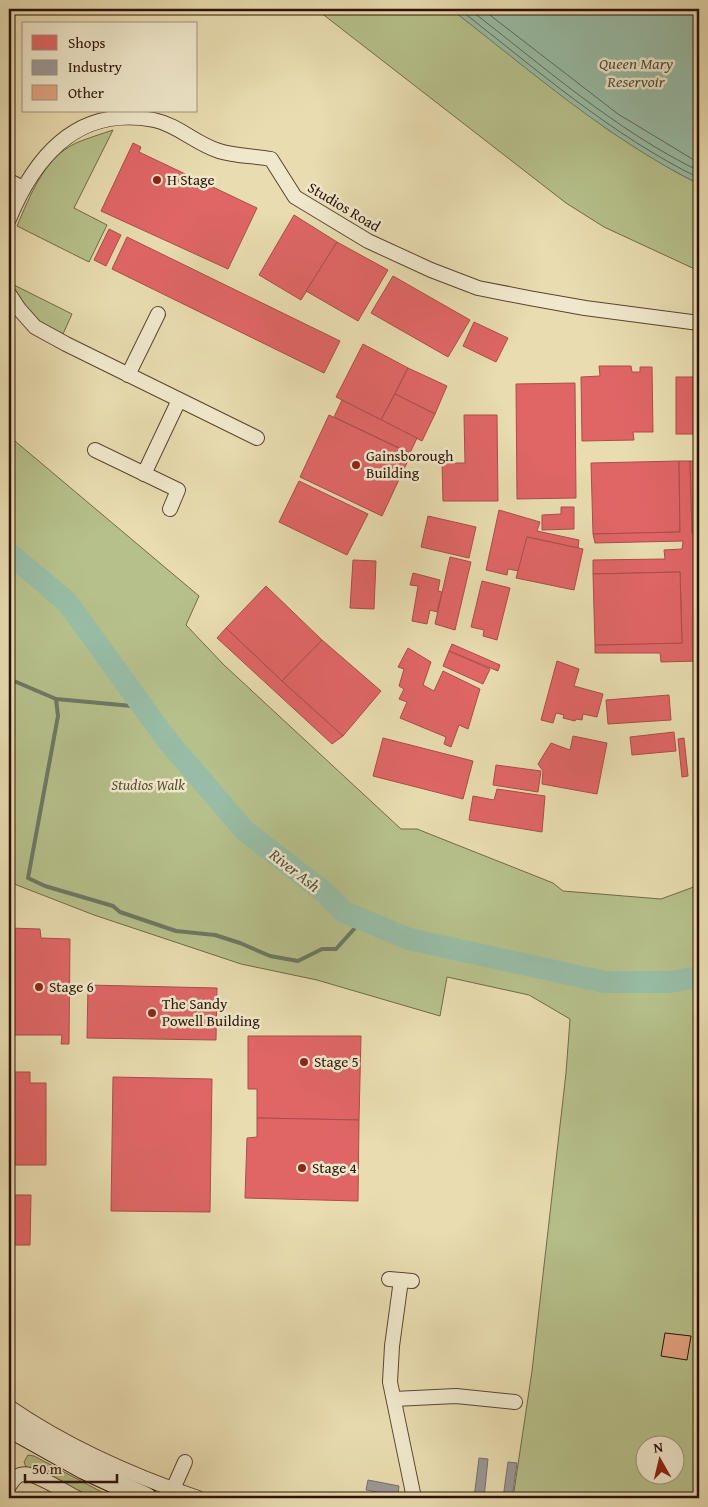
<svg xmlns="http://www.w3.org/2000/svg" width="708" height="1507" viewBox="0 0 708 1507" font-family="'Gentium Book Plus',serif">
<rect width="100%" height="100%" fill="#e8dcb0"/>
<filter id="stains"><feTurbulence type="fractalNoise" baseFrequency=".004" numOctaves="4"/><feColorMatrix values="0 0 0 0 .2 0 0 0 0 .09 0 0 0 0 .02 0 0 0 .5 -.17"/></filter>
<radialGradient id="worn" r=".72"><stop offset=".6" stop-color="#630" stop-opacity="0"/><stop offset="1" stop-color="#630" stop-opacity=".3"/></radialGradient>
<g fill="#b6c08b" stroke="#716948" fill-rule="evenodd">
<path d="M316,9H451L607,129L676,172L699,184V271L604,227L566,203Z"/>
<path d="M113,130L74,208L107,225L89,262L17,226C30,196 44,158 76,143C88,138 101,134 113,130Z"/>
<path d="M10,283L72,314L63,334C37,324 21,307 10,283Z"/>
<path d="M9,436L199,596L186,625L224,665L401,829H417L553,883L563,891L661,899L699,885V1483L697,1498H513L532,1371L566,1073L570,1019L529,995L447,977L440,1016L317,980L241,964L94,915L9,882V757L13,705L9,700ZM646,1444H676V1474H646Z"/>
<path d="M28,1455L34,1456L113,1498H87L26,1467L24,1462Z"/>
</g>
<path fill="#98bca5" stroke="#6d7865" d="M451,9H699V184C608,139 531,71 451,9Z"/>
<g fill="#e06666" stroke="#aa4d49">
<path d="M133,143L141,147L139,152L257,208L228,269L101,211Z"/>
<path d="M294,215L337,242L301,300L259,275Z"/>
<path d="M109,229L121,235L106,266L94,260Z"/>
<path d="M127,237L340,341L324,373L112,269Z"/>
<path d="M337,242L388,270L358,321L306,291Z"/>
<path d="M393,276L470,320L448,357L371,313Z"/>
<path d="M474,322L508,338L496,362L463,346Z"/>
<path d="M363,344L408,368L381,420L336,397Z"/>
<path d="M599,366H631L632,372H640V367H652L653,432H633L634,440L582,441L581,377L600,376Z"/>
<path d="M408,368L447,386L435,414L395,394Z"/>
<rect x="676" y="377" width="23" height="57"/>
<path d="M575,383L576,498L517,499L516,384Z"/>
<path d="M395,394L435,414L422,441L381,420Z"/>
<path d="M342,400L417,438L410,453L334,417Z"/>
<path d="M329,415L411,454L382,516L300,477Z"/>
<path d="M464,415H497L498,501H443L442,463H465Z"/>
<path d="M679,461L680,532L593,534L591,463Z"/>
<path d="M679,461H690L692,533H699V574H695L699,661L661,662L660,653H595V645L682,643L680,572L593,574V560L665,559L664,550L682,549L683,541L595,543L593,534L680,532Z"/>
<path d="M690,461H699V533H692Z"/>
<path d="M299,481L368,514L347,555L279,522Z"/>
<path d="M561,507H574V529L542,530V515L561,514Z"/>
<path d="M499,510L540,522L537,531L579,540L578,548L527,537L519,571L508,569L507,575L486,570Z"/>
<path d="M428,516L476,527L469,558L421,547Z"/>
<path d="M527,537L583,549L574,590L516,578Z"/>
<path d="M450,557L471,562L455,630L435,624Z"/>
<path d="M353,560L376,561L374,609L350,608Z"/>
<path d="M680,572L682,643L595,645L593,574Z"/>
<path d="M413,573L440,580L438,591L442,592L437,612L430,610L427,624L412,621L418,586L410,585Z"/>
<path d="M695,574H699V643H697Z"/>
<path d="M482,581L510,588L497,640L483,636L484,630L471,627Z"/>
<path d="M266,586L322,640L282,681L226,628Z"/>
<path d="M226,628L282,681L343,736L332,744L217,638Z"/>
<path d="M322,640L381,691L343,736L282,681Z"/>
<path d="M452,644L500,665L498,671L449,651Z"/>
<path d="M408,648L431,662L423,685L434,691L443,671L480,689L468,729L459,725L451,747L444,744L446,737L400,718L407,702L399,699L404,689L399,686L404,669L398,667Z"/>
<path d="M449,651L490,669L483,684L443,666Z"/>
<path d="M557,661L579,669L574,686L603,694L597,717L583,714L582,720L576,719L575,721L563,718L564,715L556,713L553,723L541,720Z"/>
<path d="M669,695L671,720L608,724L606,700Z"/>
<path d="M674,732L676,751L632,755L630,737Z"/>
<path d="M573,736L607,743L597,794L542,784L543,771L538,764L551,743L570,750Z"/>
<path d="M383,738L473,761L463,799L373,776Z"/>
<path d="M684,738L688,776L682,777L678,739Z"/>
<path d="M496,765L541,771L538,792L493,785Z"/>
<path d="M497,789L545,796L542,832L469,820L473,796L494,800Z"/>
<path d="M9,928L40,929L41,938L70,939L69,1044H61L62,1035H9Z"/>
<path d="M88,985L217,988L216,1040L87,1038Z"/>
<path d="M248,1036H361L359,1120L257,1118V1089H248Z"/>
<path d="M9,1072H30V1083H46V1165H9Z"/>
<path d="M113,1077L212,1079L210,1212L111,1211Z"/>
<path d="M257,1118L359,1120L358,1201L245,1198L247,1138L257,1137Z"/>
<path d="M9,1195H31L30,1245H9Z"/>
</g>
<g fill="#999" stroke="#78706d">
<path d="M479,1458L488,1459L484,1498H474Z"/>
<path d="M508,1462L517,1463L512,1498H503Z"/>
<path d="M368,1480L399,1486L398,1496L366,1490Z"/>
</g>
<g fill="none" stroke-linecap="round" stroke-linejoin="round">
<g stroke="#626756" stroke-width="1">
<path d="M459,9C536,69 611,135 699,178"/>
<path d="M469,9C543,66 615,130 699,171"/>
<path d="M482,9L618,114L699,163"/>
</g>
<g stroke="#6d7865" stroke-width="4">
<path d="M9,677L14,681L56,699L143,707"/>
<path d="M56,699L58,716L28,878L45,886L113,906L120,912L176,931L215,935L240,943L270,956L298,961L322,949H336L363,919"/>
</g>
<path stroke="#98bca5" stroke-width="22" d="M9,553L67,602L167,740L245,831L323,891L344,912L409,939L605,982H670L699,977"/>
</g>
<path fill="#e3a482" stroke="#2c1206" d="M665,1333L691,1336L687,1360L661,1356Z"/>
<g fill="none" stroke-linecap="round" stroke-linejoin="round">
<defs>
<g id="minor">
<path d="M9,181L23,188"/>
<path d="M9,219C35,156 78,105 154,120C178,125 196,144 219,151C235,156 255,156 271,159L295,197L368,241L431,270L478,288L529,298L585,308L699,323"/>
<path d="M9,294L19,309L35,327L66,344L257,438"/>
<path d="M128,375L158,314"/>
<path d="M95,450L178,490L170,509"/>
<path d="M144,474L179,400"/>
<path d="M389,1279L412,1281"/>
<path d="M401,1280L392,1346L390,1382L414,1498"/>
<path d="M394,1399L456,1396L515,1402"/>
<path d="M9,1407C66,1446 133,1476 198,1498"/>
<path d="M9,1486C11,1483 16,1476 20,1475C31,1469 66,1493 77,1498"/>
<path d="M173,1489L185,1462"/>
</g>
<path id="secondary" d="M9,1427L84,1469L147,1498"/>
</defs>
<use href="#minor" stroke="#5b4430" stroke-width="16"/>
<use href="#secondary" stroke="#2c1206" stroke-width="22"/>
<use href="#minor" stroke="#f0e8cc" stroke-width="14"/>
<use href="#secondary" stroke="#f0e8cc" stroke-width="20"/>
</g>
<g fill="#8f2418" stroke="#f0e8cc" stroke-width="2">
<circle cx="157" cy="180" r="5"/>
<circle cx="356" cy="465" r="5"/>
<circle cx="39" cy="987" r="5"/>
<circle cx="152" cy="1013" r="5"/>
<circle cx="304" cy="1062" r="5"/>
<circle cx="302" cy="1168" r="5"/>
</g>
<g text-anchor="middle" stroke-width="5" stroke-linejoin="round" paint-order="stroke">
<g font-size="15" fill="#2c1206" stroke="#f0e8cc" text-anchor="start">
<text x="167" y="185">H Stage</text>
<text x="366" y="461">Gainsborough<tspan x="366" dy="17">Building</tspan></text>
<text x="49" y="992">Stage 6</text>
<text x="162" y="1009">The Sandy<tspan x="162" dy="17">Powell Building</tspan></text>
<text x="314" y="1067">Stage 5</text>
<text x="312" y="1173">Stage 4</text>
</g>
<g font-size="15" fill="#2c1206" stroke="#f0e8cc">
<text transform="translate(344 207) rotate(31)" y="5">Studios Road</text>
</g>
<g font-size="15" font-style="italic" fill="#5c4f35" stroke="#f0e8cc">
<text x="148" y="790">Studios Walk</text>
</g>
<g font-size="16" font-style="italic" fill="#524e3e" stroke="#f0e8cc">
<text x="636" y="69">Queen Mary<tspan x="636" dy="18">Reservoir</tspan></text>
<text transform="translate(295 870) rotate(38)" y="6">River Ash</text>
</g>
</g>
<rect width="708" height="1507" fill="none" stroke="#e8dcb0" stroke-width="30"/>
<rect x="10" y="10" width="688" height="1487" fill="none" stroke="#2c1206" stroke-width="2.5"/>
<rect x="15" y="15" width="678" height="1477" fill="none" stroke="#2c1206"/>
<rect x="22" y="22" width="175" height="90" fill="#f0e8cc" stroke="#a2927d"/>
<rect x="32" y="35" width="25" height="15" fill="#e06666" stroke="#a2927d"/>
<text x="68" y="48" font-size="15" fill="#2c1206">Shops</text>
<rect x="32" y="60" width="25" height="15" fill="#999999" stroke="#a2927d"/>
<text x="68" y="72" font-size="15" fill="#2c1206">Industry</text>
<rect x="32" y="85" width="25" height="15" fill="#e3a482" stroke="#a2927d"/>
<text x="68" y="98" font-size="15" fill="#2c1206">Other</text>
<g transform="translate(660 1460) rotate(352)"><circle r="24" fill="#f0e8cc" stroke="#a2927d"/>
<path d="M0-4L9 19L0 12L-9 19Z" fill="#8f2418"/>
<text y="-8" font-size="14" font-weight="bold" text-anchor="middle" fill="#2c1206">N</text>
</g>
<path d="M25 1474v8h92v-8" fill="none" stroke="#2c1206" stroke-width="2.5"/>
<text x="32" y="1474" font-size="15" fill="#2c1206" stroke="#f0e8cc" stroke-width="4" paint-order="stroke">50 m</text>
<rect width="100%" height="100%" filter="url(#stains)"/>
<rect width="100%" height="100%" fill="url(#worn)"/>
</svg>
